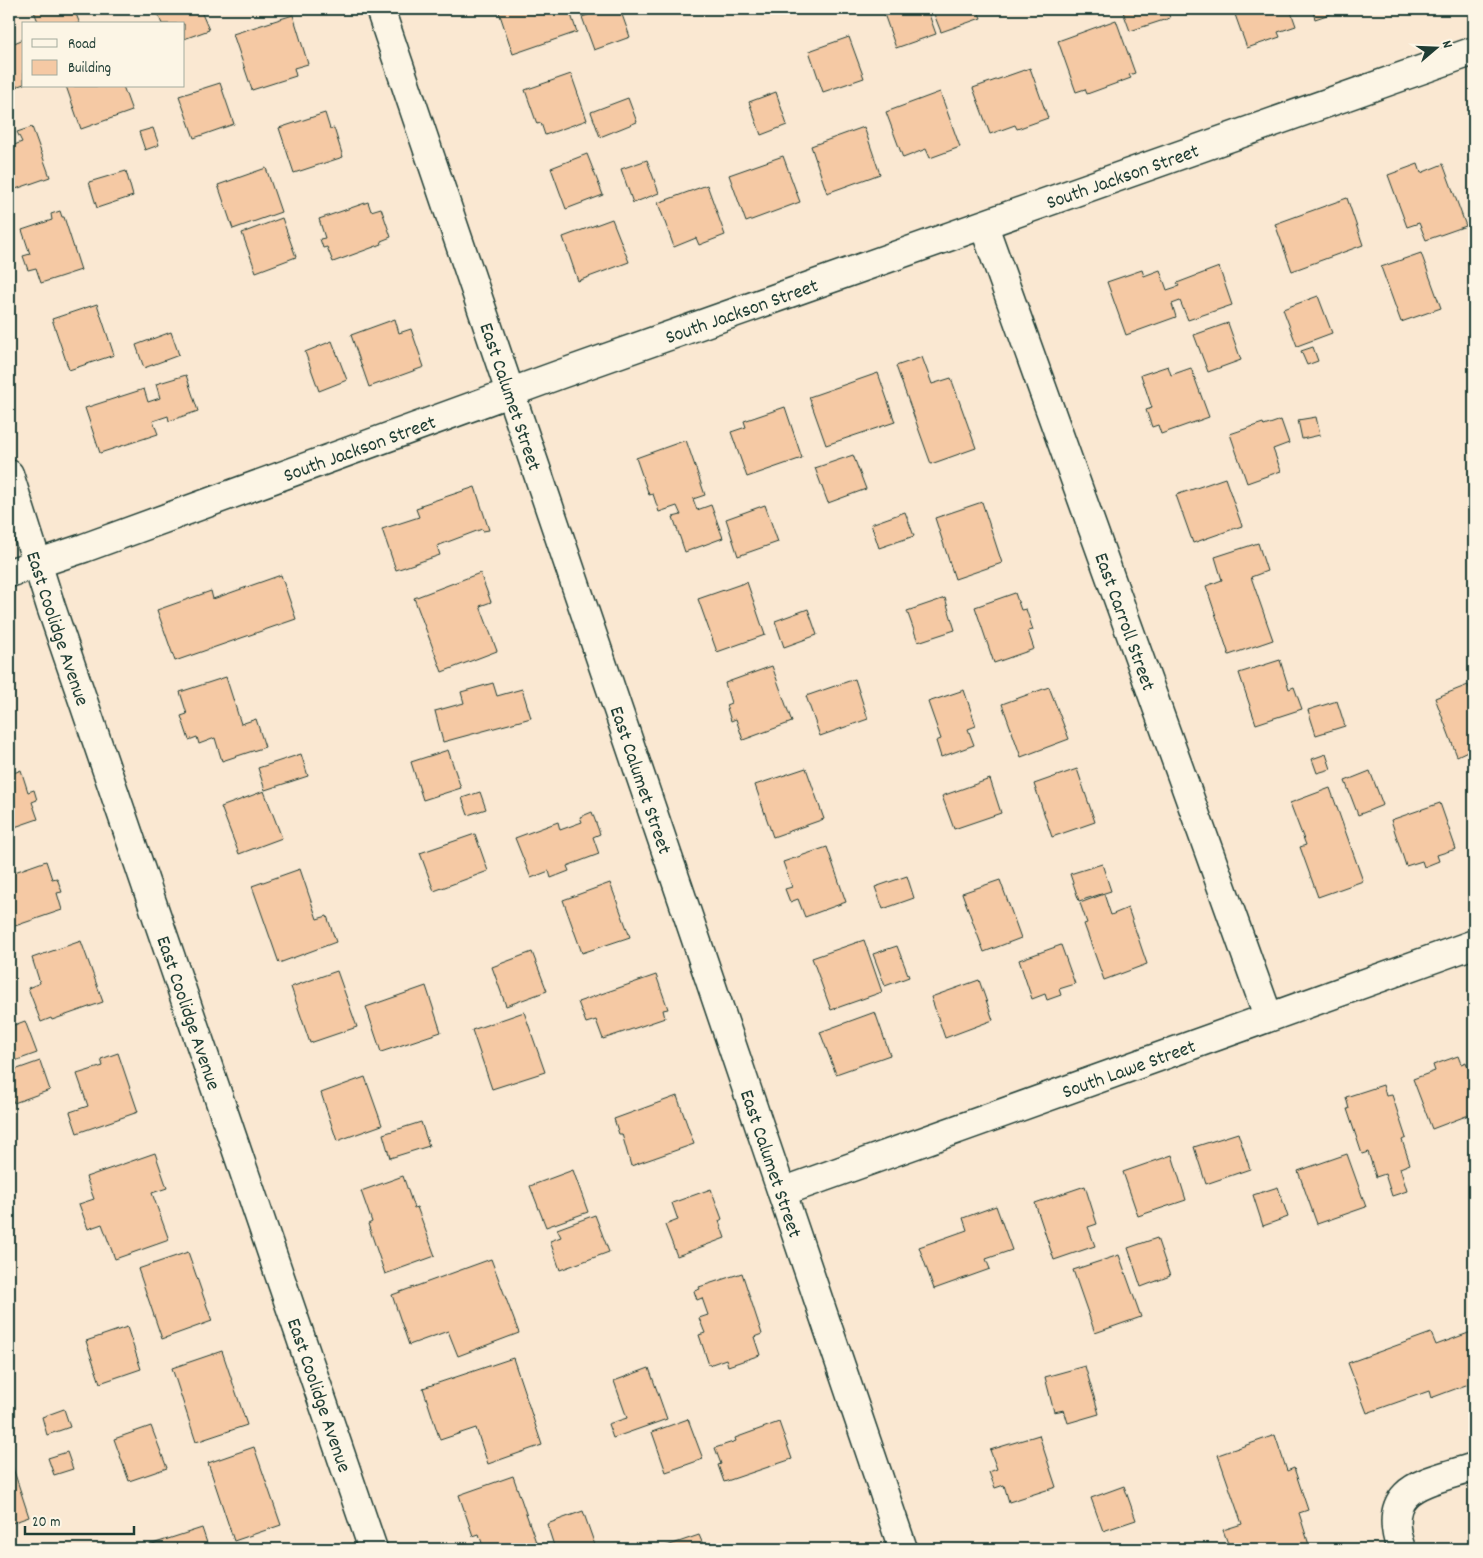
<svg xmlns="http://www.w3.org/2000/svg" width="1483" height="1558" viewBox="0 0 1483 1558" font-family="Dekko,sans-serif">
<rect width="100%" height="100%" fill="#fae8d2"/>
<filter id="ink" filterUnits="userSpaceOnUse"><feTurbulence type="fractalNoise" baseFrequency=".02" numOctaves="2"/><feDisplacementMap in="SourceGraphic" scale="10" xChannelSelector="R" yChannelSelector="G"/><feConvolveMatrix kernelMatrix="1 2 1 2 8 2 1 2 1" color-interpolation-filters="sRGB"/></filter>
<g filter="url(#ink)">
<g fill="#f5c9a4" stroke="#1f3d34">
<path d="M33,9H74L80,24H39Z"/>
<path d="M156,9H200L209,30L184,39V24H162Z"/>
<path d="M498,9H569L577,32L513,54Z"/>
<path d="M605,9H620L630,37L594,50L582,17Z"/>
<path d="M889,9H927L936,34L896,48L883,11Z"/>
<path d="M932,9H977L981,18L941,32Z"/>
<path d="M1122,9H1167L1170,18L1130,31Z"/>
<path d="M1233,9H1290L1296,26L1278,32L1280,37L1247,48Z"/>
<path d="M1312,9H1345L1315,19Z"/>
<path d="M293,15L308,64L294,68L296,76L252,90L233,34Z"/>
<path d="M1116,20L1135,73L1129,75L1131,78L1087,94L1085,89L1076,92L1058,41Z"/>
<path d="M849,37L864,78L823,92L809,51Z"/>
<path d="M24,39V84L9,89V45Z"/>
<path d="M1030,68L1048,118L1017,129L1015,125L990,134L973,88Z"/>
<path d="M571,74L587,120L545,135L541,123L537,124L525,90Z"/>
<path d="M220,83L234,124L194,138L179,96Z"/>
<path d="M66,86H123L132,111L81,129Z"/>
<path d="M776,92L787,125L761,135L749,102Z"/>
<path d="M940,92L960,147L930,158L926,149L903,158L886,112Z"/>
<path d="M628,98L637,122L600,137L591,112Z"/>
<path d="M325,113L330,129L334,128L343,157L294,173L279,128Z"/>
<path d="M32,127L50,177L10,191L9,187V147L22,142L17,132Z"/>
<path d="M864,127L880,174L827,193L811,146Z"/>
<path d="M153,128L159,145L145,150L139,132Z"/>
<path d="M587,154L603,195L566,209L551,168Z"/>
<path d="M783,156L800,202L746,222L729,175Z"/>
<path d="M647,160L659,193L633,203L621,169Z"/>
<path d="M1418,164L1421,173L1443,164L1466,226L1426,240L1419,223L1407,227L1388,175Z"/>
<path d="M266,168L281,212L233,229L218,185Z"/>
<path d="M126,171L133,196L97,208L89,182Z"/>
<path d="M707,185L725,235L699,245L696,238L674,247L658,203Z"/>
<path d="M1347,198L1363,245L1292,271L1275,224Z"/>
<path d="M368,202L371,211L381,208L391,237L381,241L382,244L333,262L327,247L323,248L320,239L325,238L319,219Z"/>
<path d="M60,211L62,217H64L81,270L41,283L36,268L28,270L23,256L30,254L22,230L52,220L51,214Z"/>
<path d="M282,218L296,257L256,272L242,233Z"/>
<path d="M612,219L629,262L578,281L563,237Z"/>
<path d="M1421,253L1441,308L1401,322L1381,267Z"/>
<path d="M1219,267L1232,305L1188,320L1180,301L1172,304L1176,317L1126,335L1107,282L1142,270L1144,276L1160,270L1167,290L1179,286L1177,283Z"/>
<path d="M1318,296L1332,333L1297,346L1283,309Z"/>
<path d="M97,304L114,355L69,370L52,319Z"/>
<path d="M395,319L399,333L411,329L424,367L369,387L351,335Z"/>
<path d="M1228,323L1241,360L1208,372L1194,335Z"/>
<path d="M171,332L179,355L144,368L136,345Z"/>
<path d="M332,341L347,380L319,391L305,352Z"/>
<path d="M1313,347L1318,361L1307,365L1301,351Z"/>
<path d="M922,357L932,384L951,378L976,448L931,464L896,366Z"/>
<path d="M1168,366L1171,375L1191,368L1209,417L1161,434L1158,425L1152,427L1146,410L1152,408L1141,375Z"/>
<path d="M878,373L895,422L826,445L809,397Z"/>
<path d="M186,375L198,411L169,421L168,416L153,421L158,434L100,453L85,408L144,389L148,402L160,398L156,384Z"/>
<path d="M785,407L802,458L747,477L731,432L746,427L744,421Z"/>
<path d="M1316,417L1320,435L1302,439L1298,420Z"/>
<path d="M1281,420L1289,443L1273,449L1281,471L1247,483L1230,434L1263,423L1264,426Z"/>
<path d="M686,440L705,495L693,499L697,510L711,505L723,538L685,552L673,517L681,515L677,506L659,512L653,494L649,495L636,458Z"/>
<path d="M853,455L866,489L828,503L815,468Z"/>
<path d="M1225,478L1242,526L1193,543L1176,495Z"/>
<path d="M475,487L489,530L483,531L482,529L437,546L440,555L396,570L382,529L419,517L416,509L422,507L421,505Z"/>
<path d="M982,502L1002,563L955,579L935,518Z"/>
<path d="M765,505L778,542L738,556L726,519Z"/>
<path d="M905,512L914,536L879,548L871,524Z"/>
<path d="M1258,543L1267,571L1251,577L1273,640L1229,655L1206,586L1222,580L1215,557Z"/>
<path d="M480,573L491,602L480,606L497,651L442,672L414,598Z"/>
<path d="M281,575L296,619L175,661L157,610L211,591L213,599Z"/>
<path d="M747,582L765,635L717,652L698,599Z"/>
<path d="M1015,593L1021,610L1026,609L1033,630L1028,631L1034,649L994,663L975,607Z"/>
<path d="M945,598L955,630L918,642L907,611Z"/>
<path d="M808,609L817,635L784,647L775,621Z"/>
<path d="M1280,660L1289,689L1294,687L1302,709L1256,724L1239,673Z"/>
<path d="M772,666L792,722L743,740L736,719L731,721L726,705L731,703L725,683Z"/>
<path d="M226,677L241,724L256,719L265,747L222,761L215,738L199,744L197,737L189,740L181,716L187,714L180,692Z"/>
<path d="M855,679L868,719L820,736L806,696Z"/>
<path d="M493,683L497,696L522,689L531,718L443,742L435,711L464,703L461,692Z"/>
<path d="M1468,685L1474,703V748L1457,756L1435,698Z"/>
<path d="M1049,687L1069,739L1021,757L1002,704Z"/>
<path d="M964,690L976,726L968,729L974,745L941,757L936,741L941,739L928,702Z"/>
<path d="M1337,701L1345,726L1316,735L1308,710Z"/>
<path d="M448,750L461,788L423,800L411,762Z"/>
<path d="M301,754L308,776L265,790L258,768Z"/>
<path d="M1326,754L1331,769L1317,773L1312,759Z"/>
<path d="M806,768L824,819L773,837L755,785Z"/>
<path d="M1077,769L1095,822L1052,837L1034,784Z"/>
<path d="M21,770L28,792L34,790L37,800L32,802L38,819L9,829V775Z"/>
<path d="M1370,771L1383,805L1358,815L1345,781Z"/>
<path d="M990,779L1001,813L954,829L942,796Z"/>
<path d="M1330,788L1363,881L1318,897L1300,847L1306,845L1290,803Z"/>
<path d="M264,791L282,838L239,854L221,807Z"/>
<path d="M480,792L486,809L468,815L462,798Z"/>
<path d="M1440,803L1456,849L1437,855L1439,861L1424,867L1422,861L1406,866L1391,820Z"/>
<path d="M592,812L600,834L593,837L599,854L567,866L569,871L551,878L549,871L531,878L515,838L558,822L560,830L582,822L580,817Z"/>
<path d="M475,834L488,871L434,891L420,853Z"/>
<path d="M827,847L846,902L805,917L798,899L790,902L785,889L792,887L783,862Z"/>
<path d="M46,861L52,879L57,878L62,892L57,893L62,910L9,928V874Z"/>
<path d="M1102,864L1111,891L1079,901L1070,874Z"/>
<path d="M300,869L317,919L327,916L336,942L279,963L252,886Z"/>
<path d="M907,876L914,898L883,909L875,887Z"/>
<path d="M1000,880L1021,938L984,952L962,893Z"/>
<path d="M610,883L630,937L582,953L563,900Z"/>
<path d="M1104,894L1111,915L1128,908L1147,964L1104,980L1084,924L1087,923L1080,903Z"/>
<path d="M864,940L882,992L831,1010L812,958Z"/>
<path d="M81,941L103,1002L52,1020L51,1018L41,1022L28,988L40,983L32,958Z"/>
<path d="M1061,945L1075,984L1059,989L1061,995L1047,1000L1045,994L1032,999L1019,960Z"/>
<path d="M897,946L909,977L885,986L873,954Z"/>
<path d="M532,952L547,991L506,1006L492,967Z"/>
<path d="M337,971L357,1027L310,1043L291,987Z"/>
<path d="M656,975L668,1009L663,1010L665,1018L603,1039L596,1020L586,1023L578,1002Z"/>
<path d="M979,980L993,1020L945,1038L931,997Z"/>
<path d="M426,986L441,1032L381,1052L366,1007Z"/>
<path d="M524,1012L545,1072L492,1089L472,1030Z"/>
<path d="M875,1012L890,1055L836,1074L820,1032Z"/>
<path d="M25,1021L37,1053L9,1063V1027Z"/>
<path d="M118,1053L138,1112L77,1133L70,1112L88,1106L77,1074L103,1066L101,1059Z"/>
<path d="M1458,1056L1461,1064L1466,1062L1474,1084V1113L1432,1129L1413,1079L1435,1071L1433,1065Z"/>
<path d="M40,1061L50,1090L14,1103L9,1088V1072Z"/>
<path d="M365,1077L382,1125L337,1141L321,1093Z"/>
<path d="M1383,1085L1386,1096L1392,1095L1406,1138L1402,1140L1410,1164L1400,1168L1407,1191L1392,1196L1385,1174L1376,1177L1368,1152L1362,1154L1347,1109H1349L1346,1097Z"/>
<path d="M677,1096L694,1144L631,1166L622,1134H619L614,1119Z"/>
<path d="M421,1122L429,1146L390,1158L383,1134Z"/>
<path d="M1238,1133L1250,1169L1206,1184L1194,1147Z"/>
<path d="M155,1153L167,1188L152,1193L169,1240L115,1259L102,1224L88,1229L79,1204L94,1199L86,1177Z"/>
<path d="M1347,1154L1366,1207L1317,1224L1298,1171Z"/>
<path d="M1172,1155L1186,1200L1138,1216L1123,1172Z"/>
<path d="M573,1170L588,1212L546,1227L530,1186Z"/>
<path d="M403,1176L414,1208L417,1207L435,1256L385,1274L368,1224L372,1222L361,1191Z"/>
<path d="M1085,1186L1097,1224L1088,1227L1095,1246L1054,1260L1035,1203Z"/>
<path d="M1278,1187L1288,1217L1263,1226L1253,1195Z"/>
<path d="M711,1189L722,1219L719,1221L725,1238L677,1256L665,1225L678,1220L672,1203Z"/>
<path d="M996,1206L1012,1250L986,1259L990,1269L934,1289L919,1247L967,1230L963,1218Z"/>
<path d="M595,1215L609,1252L560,1270L550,1241L561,1237L557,1229Z"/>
<path d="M1157,1238L1170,1276L1141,1287L1128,1248Z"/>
<path d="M188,1252L212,1321L162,1339L138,1269Z"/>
<path d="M1119,1255L1141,1317L1095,1333L1073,1270Z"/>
<path d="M491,1259L519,1333L458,1356L448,1331L409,1345L392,1295Z"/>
<path d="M742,1273L762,1334L754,1337L760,1355L728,1366L726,1359L709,1365L699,1335L705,1333L699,1318L708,1315L702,1298L697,1300L694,1291L700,1289L699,1287Z"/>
<path d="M127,1327L141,1369L100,1383L86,1341Z"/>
<path d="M1474,1331V1382L1431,1398L1429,1391L1367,1413L1348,1363L1431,1333L1436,1345Z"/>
<path d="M222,1351L247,1425L196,1442L172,1368Z"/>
<path d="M513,1358L542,1445L488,1464L476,1428L440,1440L423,1388Z"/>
<path d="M1085,1366L1099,1414L1068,1423L1064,1410L1054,1412L1045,1377Z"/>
<path d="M649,1368L667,1419L613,1438L608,1424L627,1418L614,1381Z"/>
<path d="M64,1409L70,1427L47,1435L42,1417Z"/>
<path d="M688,1419L703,1459L666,1472L652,1432Z"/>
<path d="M779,1422L792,1459L724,1482L718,1465L721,1464L715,1448L736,1441L735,1438Z"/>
<path d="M151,1426L167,1468L129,1481L114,1439Z"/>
<path d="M1039,1435L1056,1487L1009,1502L1004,1485L995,1488L989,1472L997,1469L990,1450Z"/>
<path d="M1275,1435L1287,1471L1294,1468L1308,1510L1299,1513L1310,1548L1305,1549H1230L1223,1530L1242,1524L1218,1455Z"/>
<path d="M254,1447L281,1525L234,1541L208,1463Z"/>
<path d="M67,1452L73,1469L54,1475L48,1458Z"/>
<path d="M12,1465L29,1517L9,1524V1466Z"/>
<path d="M513,1476L537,1545L523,1549H484L479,1534L473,1536L459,1495Z"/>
<path d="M1124,1486L1136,1520L1103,1531L1091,1498Z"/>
<path d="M583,1511L596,1548L555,1549L547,1524Z"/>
<path d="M202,1528L209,1549H137Z"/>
<path d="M699,1535L705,1549H664V1547Z"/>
</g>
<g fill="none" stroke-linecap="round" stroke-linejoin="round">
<defs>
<g id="minor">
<path id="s1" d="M984,226L1268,1016"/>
<path id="s2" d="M9,474L51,607L373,1549"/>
<path id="s3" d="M9,573L84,548L561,374L1474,51"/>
<path d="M1401,1549C1379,1485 1427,1483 1474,1467"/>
</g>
<g id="secondary">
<path id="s4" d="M380,9L903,1549"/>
<path id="s5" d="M782,1192L1474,944"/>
</g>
</defs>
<use href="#minor" stroke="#1f3d34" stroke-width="31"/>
<use href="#secondary" stroke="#1f3d34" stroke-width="31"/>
<use href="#minor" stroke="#fcf5e5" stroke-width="28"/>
<use href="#secondary" stroke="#fcf5e5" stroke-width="28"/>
</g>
</g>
<g text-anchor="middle" stroke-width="4.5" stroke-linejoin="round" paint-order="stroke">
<g font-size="20" fill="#1f3d34" stroke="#fcf5e5">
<text dy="7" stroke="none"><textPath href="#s3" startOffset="1182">South Jackson Street</textPath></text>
<text dy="7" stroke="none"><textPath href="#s3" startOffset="778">South Jackson Street</textPath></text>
<text dy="7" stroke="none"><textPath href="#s4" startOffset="409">East Calumet Street</textPath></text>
<text dy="7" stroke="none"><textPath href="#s3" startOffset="372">South Jackson Street</textPath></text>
<text dy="7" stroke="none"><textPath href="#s1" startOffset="420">East Carroll Street</textPath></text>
<text dy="7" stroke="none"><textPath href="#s2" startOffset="162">East Coolidge Avenue</textPath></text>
<text dy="7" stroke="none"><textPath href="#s4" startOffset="814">East Calumet Street</textPath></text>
<text dy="7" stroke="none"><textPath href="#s2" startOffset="568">East Coolidge Avenue</textPath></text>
<text dy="7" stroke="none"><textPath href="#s5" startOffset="368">South Lawe Street</textPath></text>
<text dy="7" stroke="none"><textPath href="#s4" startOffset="1219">East Calumet Street</textPath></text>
<text dy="7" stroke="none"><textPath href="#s2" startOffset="972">East Coolidge Avenue</textPath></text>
</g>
</g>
<rect width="1483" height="1558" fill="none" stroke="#fcf5e5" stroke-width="30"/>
<rect x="15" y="15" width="1453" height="1528" fill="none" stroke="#1f3d34" stroke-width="2" filter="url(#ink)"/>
<rect x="22" y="22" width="162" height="65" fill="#fcf5e5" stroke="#a4ab9e"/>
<rect x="32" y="39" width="25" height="8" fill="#fcf5e5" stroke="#a4ab9e"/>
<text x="68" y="48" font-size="15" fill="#1f3d34">Road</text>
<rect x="32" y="60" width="25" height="15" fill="#f5c9a4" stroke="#a4ab9e"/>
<text x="68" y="72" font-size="15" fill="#1f3d34">Building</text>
<g transform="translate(1436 48) rotate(71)" stroke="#fcf5e5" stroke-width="4" paint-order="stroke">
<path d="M0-4L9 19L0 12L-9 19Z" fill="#1f3d34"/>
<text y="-8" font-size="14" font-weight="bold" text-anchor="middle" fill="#1f3d34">N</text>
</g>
<path d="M25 1526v8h109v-8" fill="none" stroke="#1f3d34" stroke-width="2.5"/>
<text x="32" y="1526" font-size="15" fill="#1f3d34" stroke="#fcf5e5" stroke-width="4" paint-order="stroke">20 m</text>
</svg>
